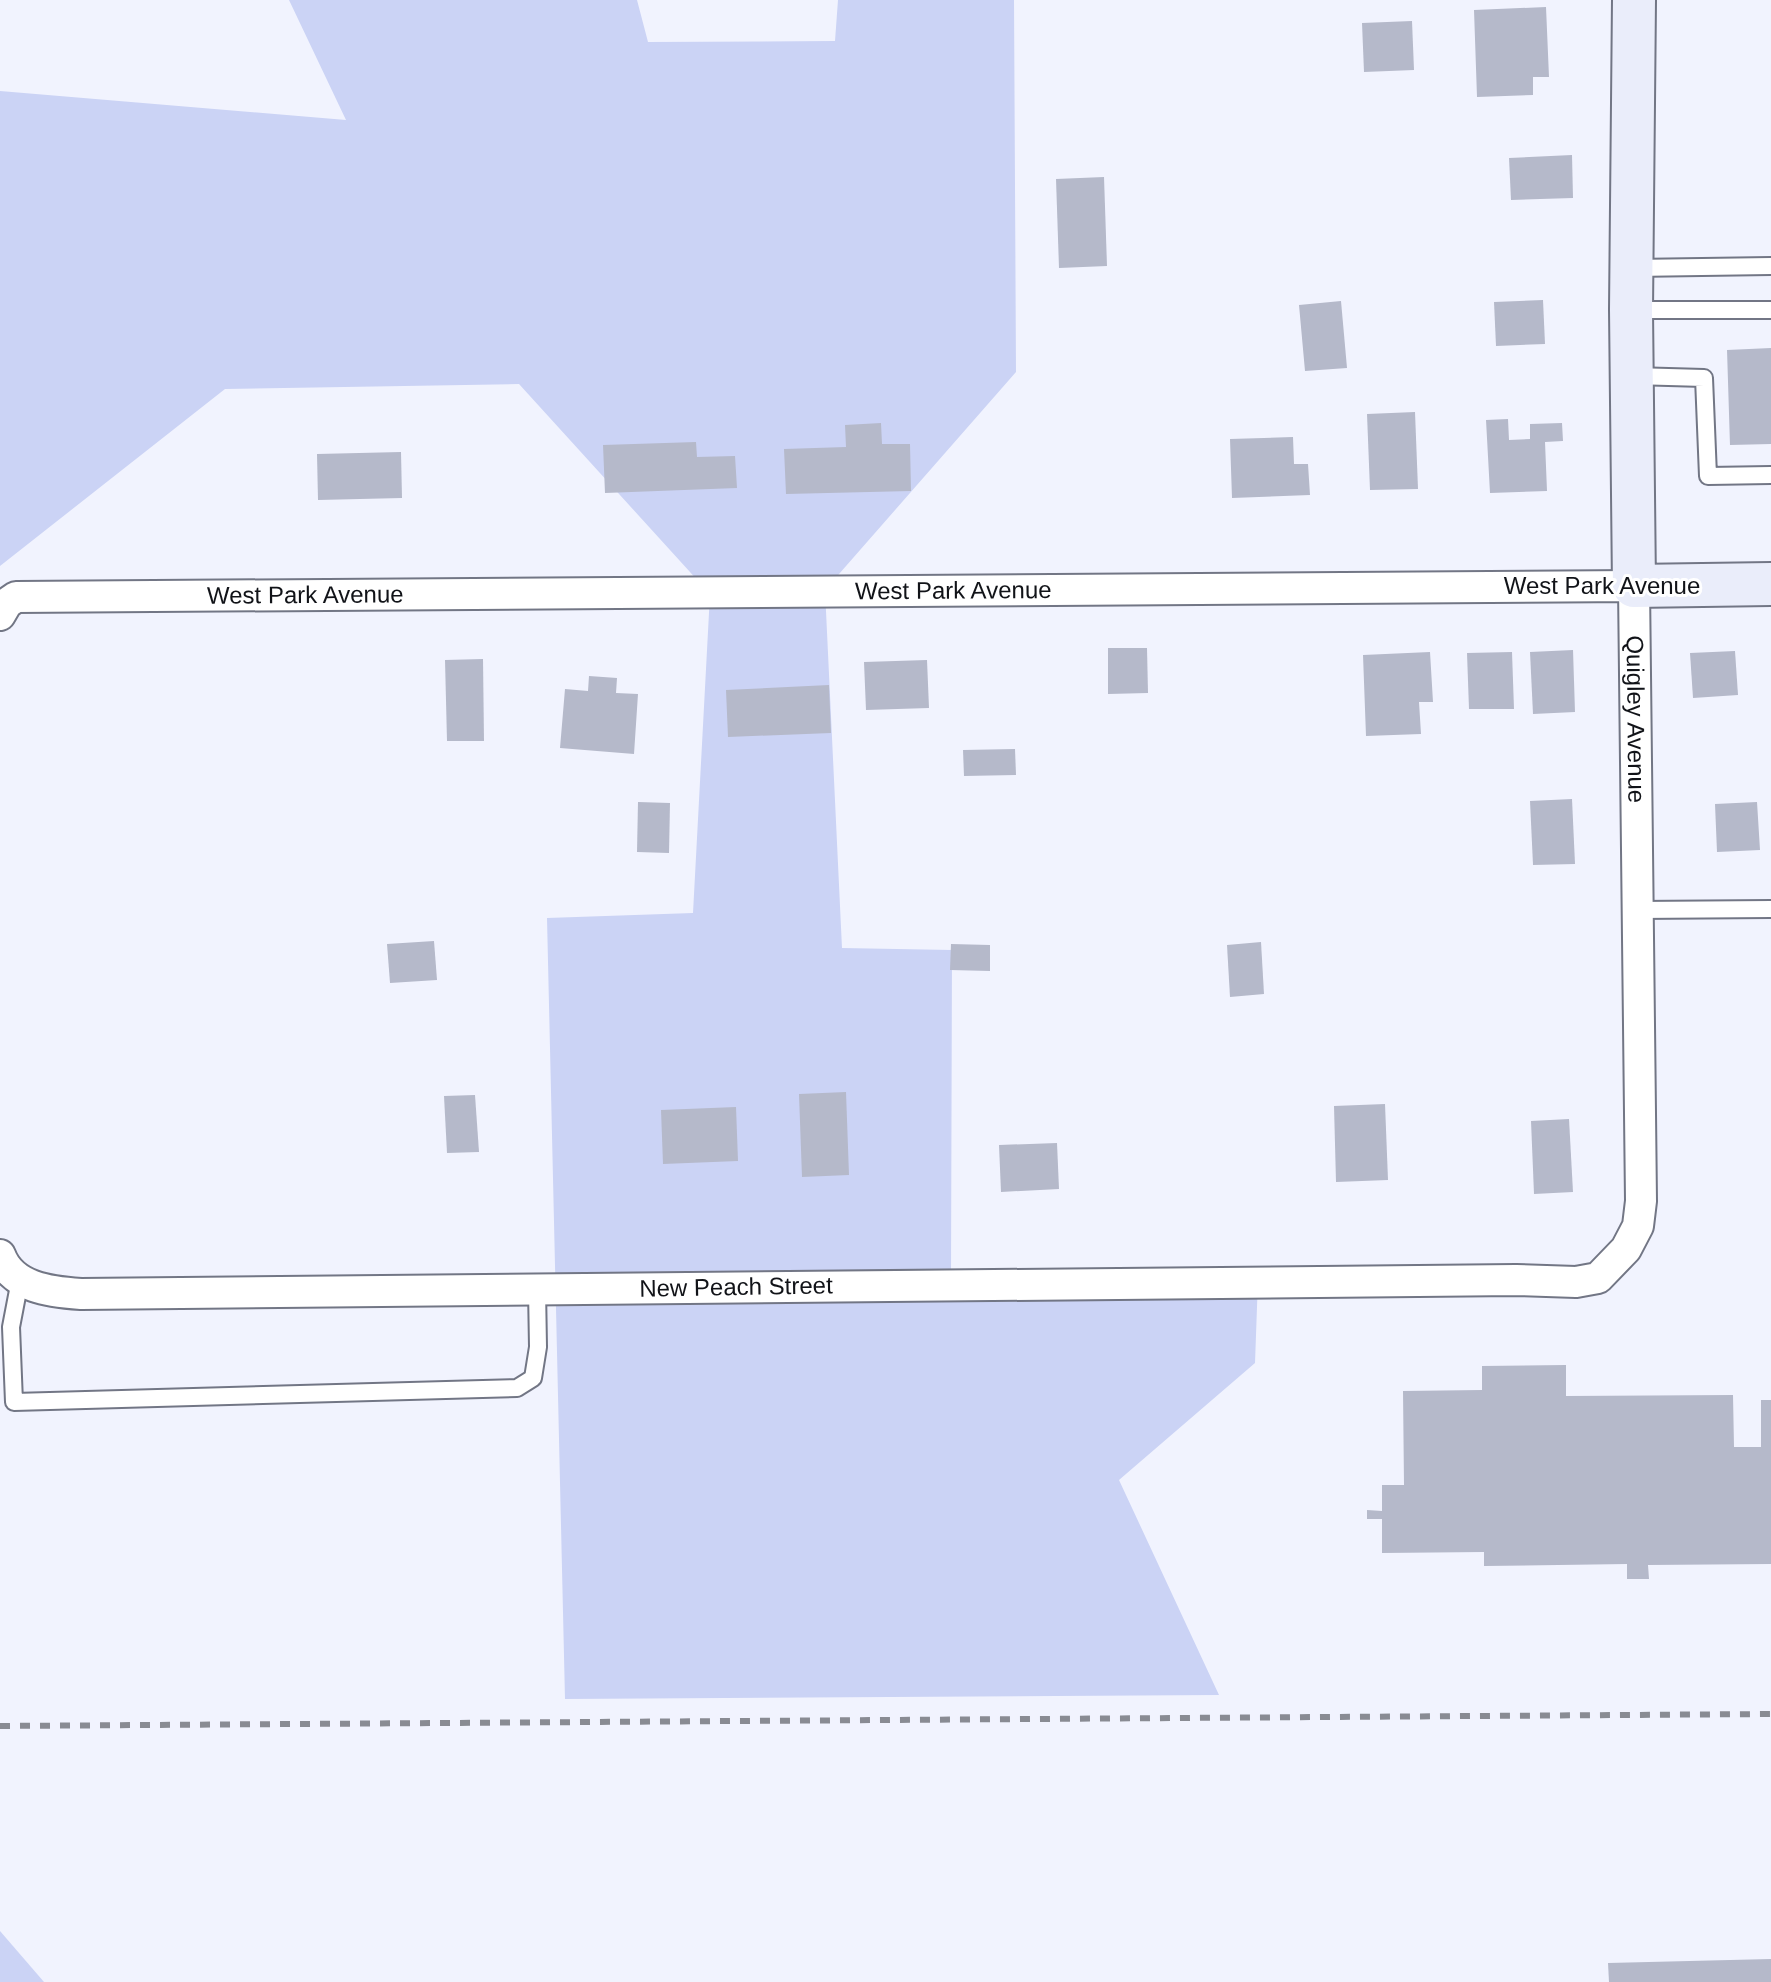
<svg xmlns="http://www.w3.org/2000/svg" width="1771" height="1982" viewBox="0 0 1771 1982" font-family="Arial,sans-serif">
<rect width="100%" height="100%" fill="#f1f3fe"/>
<g fill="#cbd3f5">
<path d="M289,0H637L648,42L835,41L838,0H1014L1016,372L825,590L842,948L952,950L951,1281L1258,1279L1255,1363L1119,1480L1219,1695L565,1699L547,918L693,913L710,594L519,384L225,389L0,566V91L346,120Z"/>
<path d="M0,1931L44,1982H0Z"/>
</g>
<g fill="#b5b9ca">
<path d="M1546,7L1549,77H1533V95L1477,97L1474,10Z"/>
<path d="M1412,21L1414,70L1364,72L1362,23Z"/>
<path d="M1572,155L1573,198L1511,200L1509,158Z"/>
<path d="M1104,177L1107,266L1059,268L1056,179Z"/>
<path d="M1543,300L1545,344L1496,346L1494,302Z"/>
<path d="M1341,301L1347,368L1305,371L1299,305Z"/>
<path d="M1771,348V444L1730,445L1727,350Z"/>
<path d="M1415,412L1418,489L1370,490L1367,414Z"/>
<path d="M1508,419L1509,440L1530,439V424L1562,423L1563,441L1545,442L1547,491L1490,493L1486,420Z"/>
<path d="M881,423L882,444H910L911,491L786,494L784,449L846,447L845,425Z"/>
<path d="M1293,437L1294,464H1308L1310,495L1232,498L1230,439Z"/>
<path d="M696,442L697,457L735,456L737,488L605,493L603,445Z"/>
<path d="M401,452L402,498L318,500L317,454Z"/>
<path d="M1108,648H1147L1148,693L1108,694Z"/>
<path d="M1573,650L1575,712L1533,714L1530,652Z"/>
<path d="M1735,651L1738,695L1693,698L1690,653Z"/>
<path d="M1430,652L1433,702H1419L1421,734L1366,736L1363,655Z"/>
<path d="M1512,652L1514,709H1469L1467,653Z"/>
<path d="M483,659L484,741H447L445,660Z"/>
<path d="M927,660L929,708L866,710L864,662Z"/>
<path d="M589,676L617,678L616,693L638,694L634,754L560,748L565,689L588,691Z"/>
<path d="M829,685L831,733L728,737L726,690Z"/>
<path d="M1015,749L1016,775L964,776L963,750Z"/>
<path d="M1572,799L1575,864L1533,865L1530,801Z"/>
<path d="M638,802L670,803L669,853L637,852Z"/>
<path d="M1757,802L1760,850L1717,852L1715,804Z"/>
<path d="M434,941L437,980L390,983L387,944Z"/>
<path d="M1261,942L1264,994L1230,997L1227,945Z"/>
<path d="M951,944L990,945V971L950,970Z"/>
<path d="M846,1092L849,1175L802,1177L799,1094Z"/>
<path d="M475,1095L479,1152L447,1153L444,1096Z"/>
<path d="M1385,1104L1388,1180L1336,1182L1334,1106Z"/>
<path d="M736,1107L738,1161L663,1164L661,1110Z"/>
<path d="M1569,1119L1573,1192L1534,1194L1531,1121Z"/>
<path d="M1057,1143L1059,1189L1001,1192L999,1145Z"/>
<path d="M1566,1365V1396L1733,1395L1734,1447H1761V1400H1771V1564L1648,1565L1649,1579H1627V1564L1484,1566V1552L1382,1553V1519H1367V1510L1382,1511V1485H1404L1403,1391L1482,1390V1366Z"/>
<path d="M1771,1959V1982H1609L1608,1963Z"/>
</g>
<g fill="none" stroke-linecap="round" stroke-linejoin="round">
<defs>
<g id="lane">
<path d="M1633,268L1771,266"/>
<path d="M1632,310H1771"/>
<path d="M1633,376L1704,378L1708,476L1771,475"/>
<path d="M1637,910L1771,909"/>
<path d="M20,1280L11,1327L14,1402L517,1388L533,1378L538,1347L537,1289"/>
</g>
<g id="street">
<path id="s1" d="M0,615L7,603L16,597L1634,586L1641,1201L1638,1226L1626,1249L1598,1278L1576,1282L1516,1280L81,1294C51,1292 12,1288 0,1255"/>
</g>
<path id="secondary" d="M1634,0L1631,310L1634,586L1771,584"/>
</defs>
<use href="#lane" stroke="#727685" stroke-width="20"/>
<use href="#street" stroke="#727685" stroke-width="34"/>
<use href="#secondary" stroke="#727685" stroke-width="46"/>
<use href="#lane" stroke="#fff" stroke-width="16"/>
<use href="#street" stroke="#fff" stroke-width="30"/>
<use href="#secondary" stroke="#eaedfa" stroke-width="42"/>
<path stroke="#898b93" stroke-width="6" stroke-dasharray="10 10" stroke-linecap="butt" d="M0,1726L1771,1714"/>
</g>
<g text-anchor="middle" stroke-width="6" stroke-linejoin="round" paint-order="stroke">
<g font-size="24" fill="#111318" stroke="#fff">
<text x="1602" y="594">West Park Avenue</text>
<text dy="8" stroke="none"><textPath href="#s1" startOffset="962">West Park Avenue</textPath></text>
<text dy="8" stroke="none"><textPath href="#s1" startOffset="314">West Park Avenue</textPath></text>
<text dy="8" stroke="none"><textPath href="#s1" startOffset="1776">Quigley Avenue</textPath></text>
<text transform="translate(736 1287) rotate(-1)" y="8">New Peach Street</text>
</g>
</g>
</svg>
